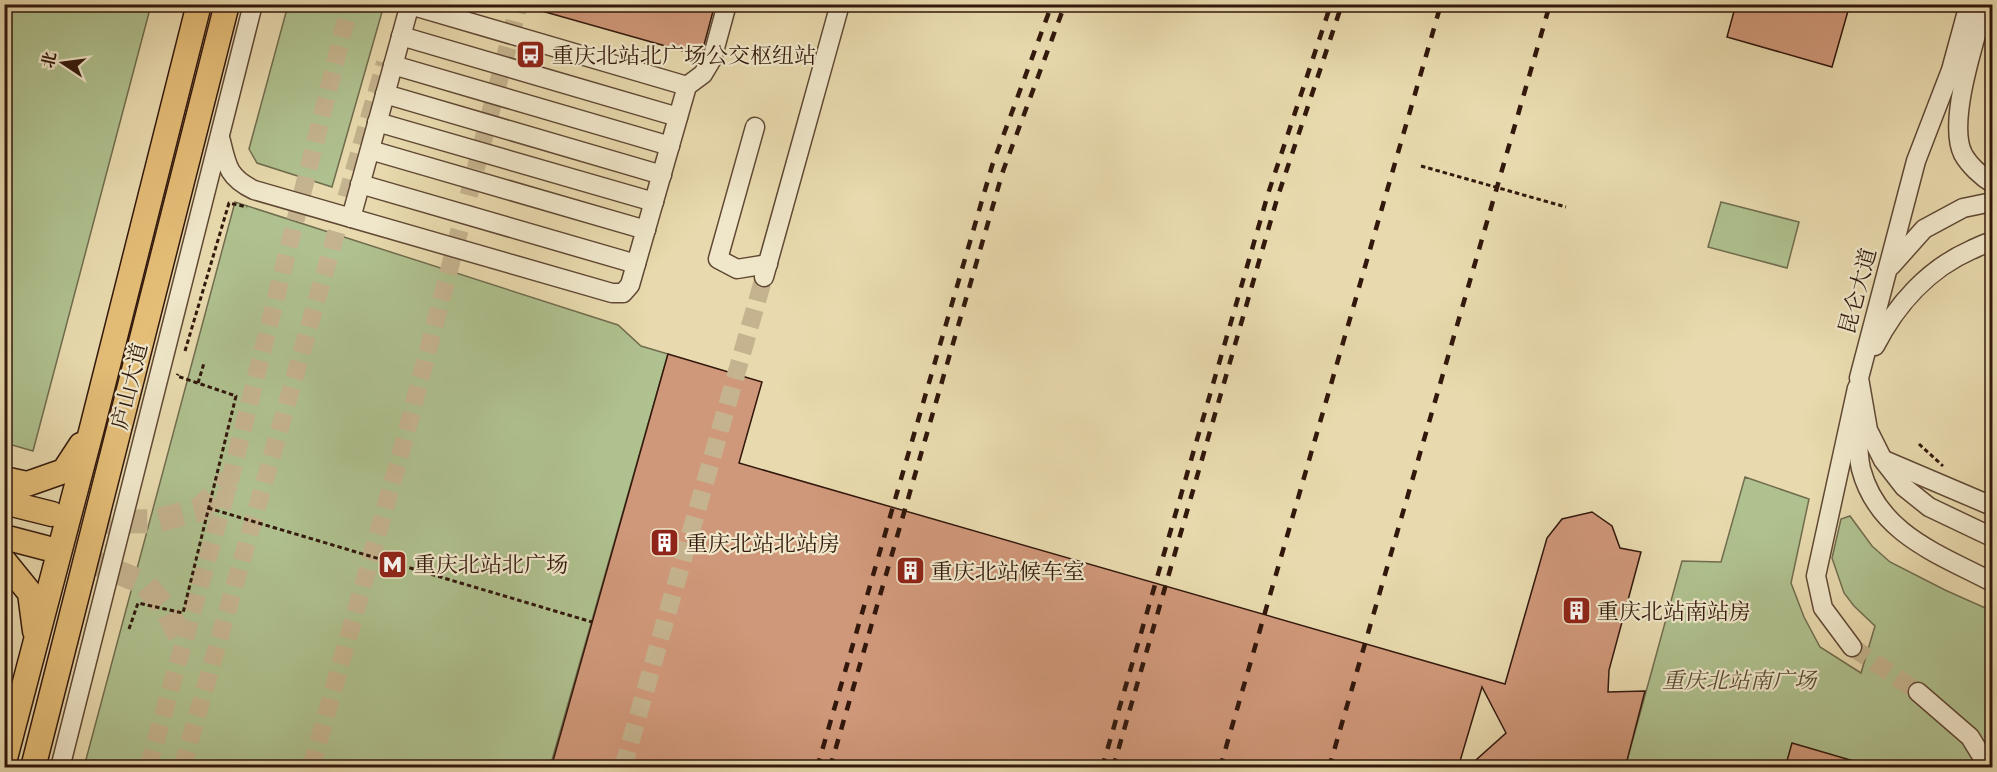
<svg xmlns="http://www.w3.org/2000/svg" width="1997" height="772" viewBox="0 0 1997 772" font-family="'EB Garamond','Noto Serif SC',serif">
<rect width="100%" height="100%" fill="#e8daae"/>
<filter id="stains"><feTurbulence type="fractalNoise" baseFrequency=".00333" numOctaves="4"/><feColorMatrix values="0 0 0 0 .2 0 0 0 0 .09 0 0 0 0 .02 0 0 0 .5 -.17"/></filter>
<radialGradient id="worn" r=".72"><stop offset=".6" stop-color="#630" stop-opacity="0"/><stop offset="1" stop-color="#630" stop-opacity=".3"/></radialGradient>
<g fill="#afc18f" stroke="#706c4e" stroke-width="1.5">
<path d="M4,5H151L33,451L5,443Z"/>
<path d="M288,5H384L332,187L257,163L249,149Z"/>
<path d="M235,202L618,325L641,346L668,354L550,767H84Z"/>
<path d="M1721,202L1799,222L1787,268L1708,247Z"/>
<path d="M1745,477L1809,499L1791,583L1804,617L1820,647L1861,673L1875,626L1854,606L1844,593L1832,558L1841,519L1850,516L1872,546L1890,562L1945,590L1992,611V767L1625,768L1682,561L1721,562Z"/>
</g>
<g fill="#d0987a" stroke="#32180c" stroke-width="1.5">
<path d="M532,4H715L701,56L531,8Z"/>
<path d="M1736,4H1850L1832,67L1727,37Z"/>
<path d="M668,354L762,382L739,463L1505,684L1547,538L1562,519L1592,512L1612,526L1620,548L1641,552L1609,670L1608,692L1645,691L1625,768H1467L1506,733L1482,687L1458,768H551Z"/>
<path d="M1792,743L1864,764L1863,768H1785Z"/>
</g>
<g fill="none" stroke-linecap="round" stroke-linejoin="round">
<g stroke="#c4b38e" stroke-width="18" stroke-dasharray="18 9" stroke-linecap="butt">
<path d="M1852,647L1918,692"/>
<path d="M148,768L230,480L350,4"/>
<path d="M182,768L385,63"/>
<path d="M311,768L403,445L519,4"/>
<path d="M623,768L764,277"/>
</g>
<g stroke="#c4b38e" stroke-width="24" stroke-dasharray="24 12" stroke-linecap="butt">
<path d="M52,514L103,522L154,521L199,510L230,480"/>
<path d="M46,548L84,558L144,583L165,607L183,643"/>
</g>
<defs>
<g id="minor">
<path d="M1969,4L1951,70L1916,161L1859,378L1868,430L1883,460L1904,487L1929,507L1992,537"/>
<path d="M1985,4C1975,40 1947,122 1963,154C1969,165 1982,177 1992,183"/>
<path d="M410,5L687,86"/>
<path d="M401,36L678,117"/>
<path d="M393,65L670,146"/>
<path d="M385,94L662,175"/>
<path d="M377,122L654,202"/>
<path d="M755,127L718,259L737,269L768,264"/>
<path d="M221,141C227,167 229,178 254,190L612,293H623L630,285L687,86L703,74L712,59L727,4"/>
<path d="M370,150L646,230"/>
<path d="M360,184L636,264"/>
<path d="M351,218L410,4"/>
<path d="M1891,266L1924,229L1963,208L1992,202"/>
<path d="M764,277L840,4"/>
<path d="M1875,346C1896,305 1928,269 1971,250C1978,247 1985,243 1992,242"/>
<path d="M1858,418C1858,435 1857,452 1861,469C1878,534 1939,554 1992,582"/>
<path d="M1884,460L1992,506"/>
<path d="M1852,647L1823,608L1816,576L1857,388"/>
<path d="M1918,692L1970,737L1989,768"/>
<path d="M60,768L253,4"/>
</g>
<g id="major">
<path d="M4,479L27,484L64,471L81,445"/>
<path d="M4,502L52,514"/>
<path d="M4,537L46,548"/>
<path d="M4,561L30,593L35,631"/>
<path d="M4,762L92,428L199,4"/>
<path d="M33,768L227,4"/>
</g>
</defs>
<use href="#minor" stroke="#604834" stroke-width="21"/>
<use href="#major" stroke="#32180c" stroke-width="27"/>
<g stroke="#32180c" stroke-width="3" stroke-dasharray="4.5 3" stroke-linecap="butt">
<path d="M1421,166L1566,207"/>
<path d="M185,351L229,203L247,207"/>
<path d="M198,383L204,363"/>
<path d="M1919,444L1943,466"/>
<path d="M208,508L592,622"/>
<path d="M129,629L138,603L183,613L236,396L177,376L178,374"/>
</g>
<use href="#minor" stroke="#f0e7ca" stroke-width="18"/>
<use href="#major" stroke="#e4bd77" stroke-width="24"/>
<g stroke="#32180c" stroke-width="4.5" stroke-dasharray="10 10" stroke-linecap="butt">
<path d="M817,768L992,166L1052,4"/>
<path d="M830,768L1003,171L1065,4"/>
<path d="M1102,768L1268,194L1331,4"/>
<path d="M1113,768L1277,199L1342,4"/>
<path d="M1220,768L1441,4"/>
<path d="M1329,768L1550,4"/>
</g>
</g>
<defs>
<symbol id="bus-square" viewBox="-11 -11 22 22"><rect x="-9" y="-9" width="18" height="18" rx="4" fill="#8f2418" stroke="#f0e7ca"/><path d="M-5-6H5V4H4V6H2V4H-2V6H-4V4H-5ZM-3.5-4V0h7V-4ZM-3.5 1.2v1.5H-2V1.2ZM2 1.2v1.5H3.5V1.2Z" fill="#fff"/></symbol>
<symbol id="building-square" viewBox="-11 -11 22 22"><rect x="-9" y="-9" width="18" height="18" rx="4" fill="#8f2418" stroke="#f0e7ca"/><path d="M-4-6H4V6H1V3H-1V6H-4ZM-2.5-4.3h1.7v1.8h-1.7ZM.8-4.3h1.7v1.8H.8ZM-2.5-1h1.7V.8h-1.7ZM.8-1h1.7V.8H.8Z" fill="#fff"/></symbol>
<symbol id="metro-square" viewBox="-11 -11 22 22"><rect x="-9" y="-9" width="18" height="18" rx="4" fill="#8f2418" stroke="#f0e7ca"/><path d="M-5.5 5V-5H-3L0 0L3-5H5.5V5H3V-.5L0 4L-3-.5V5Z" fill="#fff"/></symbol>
</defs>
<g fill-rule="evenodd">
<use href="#bus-square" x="514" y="38" width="33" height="33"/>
<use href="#building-square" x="648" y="526" width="33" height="33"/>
<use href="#metro-square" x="376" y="548" width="33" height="33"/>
<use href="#building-square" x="894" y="554" width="33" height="33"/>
<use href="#building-square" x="1560" y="594" width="33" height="33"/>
</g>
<g text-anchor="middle" stroke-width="4.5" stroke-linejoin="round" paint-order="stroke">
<g font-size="22" fill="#32180c" stroke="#f0e7ca" text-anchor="start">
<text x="552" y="63">重庆北站北广场公交枢纽站</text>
<text x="686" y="551">重庆北站北站房</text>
<text x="414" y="572">重庆北站北广场</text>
<text x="931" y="579">重庆北站候车室</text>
<text x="1597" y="619">重庆北站南站房</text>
</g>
<g font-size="22" fill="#32180c" stroke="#f0e7ca">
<text transform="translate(1857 291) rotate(-75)" y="8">昆仑大道</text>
<text transform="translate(129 386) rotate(-76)" y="8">庐山大道</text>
</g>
<g font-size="22" font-style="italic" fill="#584b33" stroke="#f0e7ca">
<text x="1739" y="688">重庆北站南广场</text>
</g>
</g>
<rect width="1997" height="772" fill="none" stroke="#e8daae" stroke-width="24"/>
<rect x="6" y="6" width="1985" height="760" fill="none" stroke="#32180c" stroke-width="3"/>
<rect x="12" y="12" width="1973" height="748" fill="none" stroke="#32180c" stroke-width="1.5"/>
<g transform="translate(63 63) rotate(283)" stroke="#f0e7ca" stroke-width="4.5" paint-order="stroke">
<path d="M0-4.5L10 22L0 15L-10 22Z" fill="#32180c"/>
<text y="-9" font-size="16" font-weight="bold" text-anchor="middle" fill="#32180c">北</text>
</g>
<rect width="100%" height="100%" filter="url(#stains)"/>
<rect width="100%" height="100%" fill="url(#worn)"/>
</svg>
